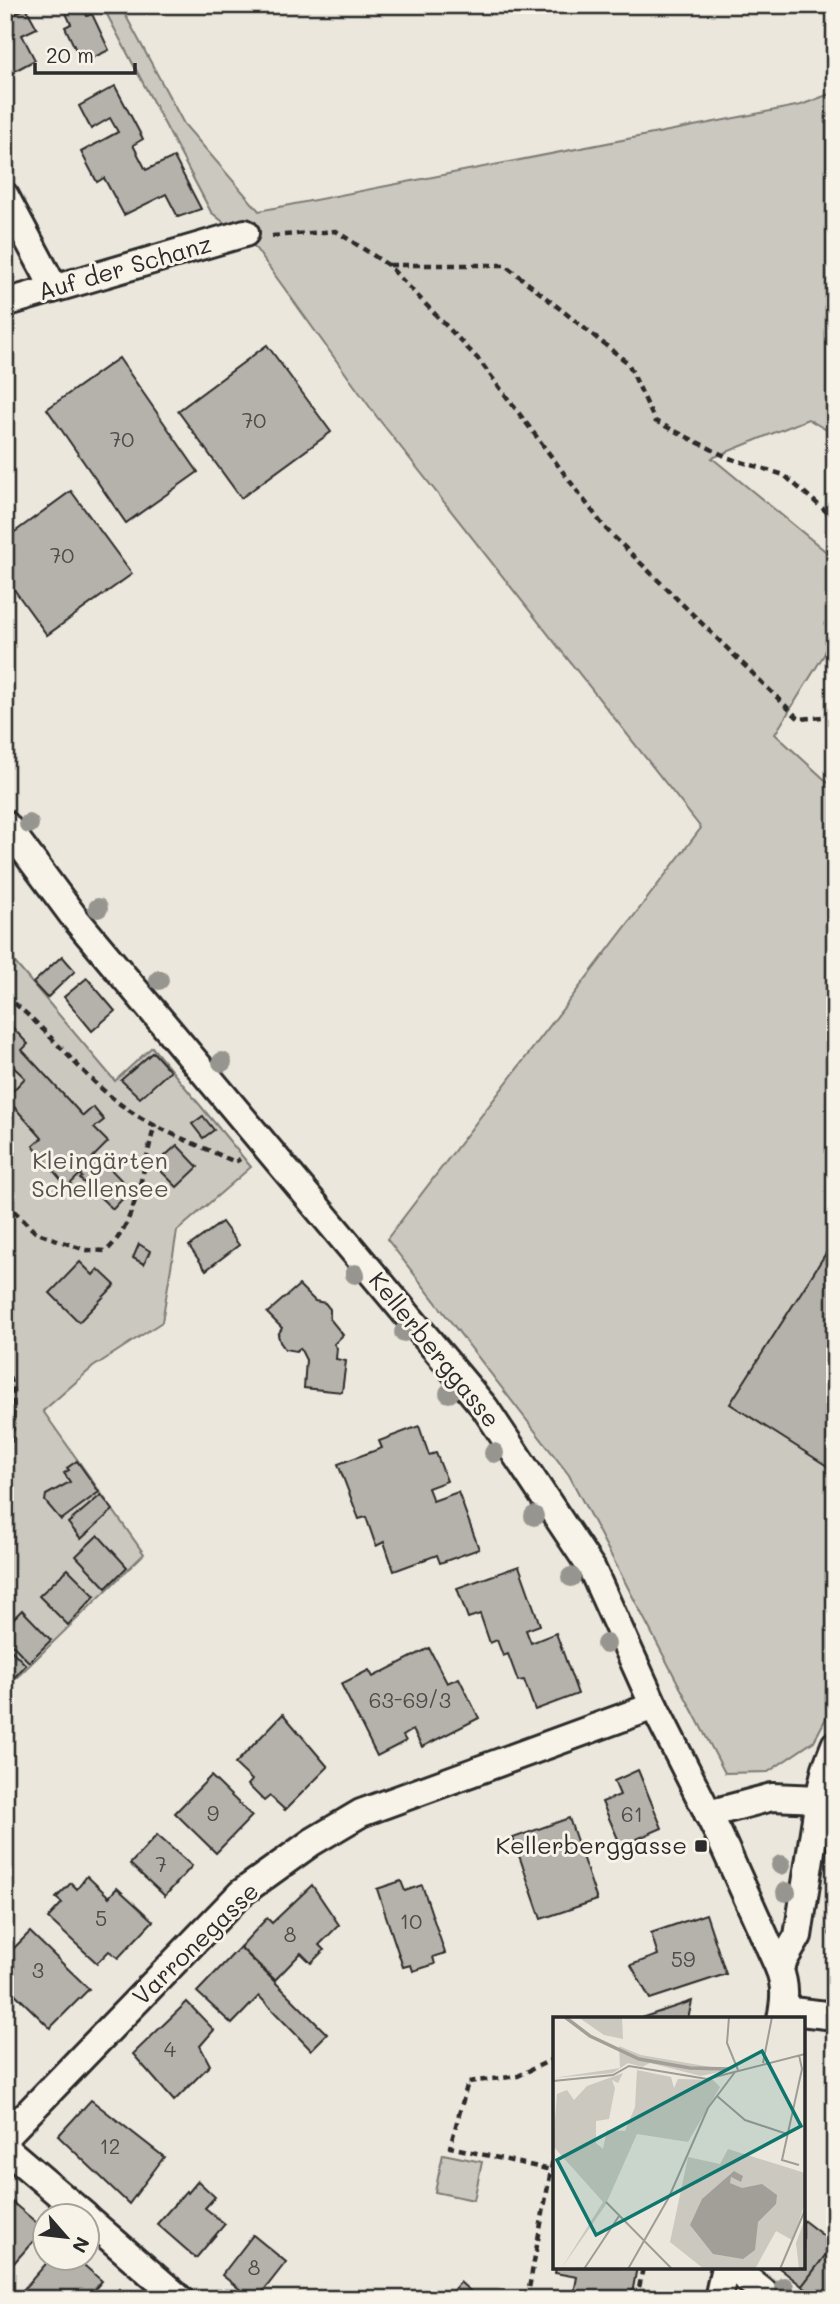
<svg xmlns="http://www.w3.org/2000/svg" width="840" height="2304" viewBox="0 0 840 2304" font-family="Mali,sans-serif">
<rect width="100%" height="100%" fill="#ebe7dd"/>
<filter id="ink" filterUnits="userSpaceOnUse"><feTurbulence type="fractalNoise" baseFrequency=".0143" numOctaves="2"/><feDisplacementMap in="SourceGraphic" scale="14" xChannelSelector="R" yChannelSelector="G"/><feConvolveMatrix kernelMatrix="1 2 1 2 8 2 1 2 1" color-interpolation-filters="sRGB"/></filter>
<g filter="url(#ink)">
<g fill="#cbc8bf" stroke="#7b7a75" stroke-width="2">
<path d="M102,5H120L184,124L259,211L801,105L835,92V435L808,419L712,458L835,559V637L775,734L835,789V1701L814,1741L768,1772L725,1773L569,1475L387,1239L701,828L377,417L256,249L211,212Z"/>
<path d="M5,951L115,1081L152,1047L251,1167L177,1231L162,1322L93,1367L43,1411L144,1554L5,1689Z"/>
<path d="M443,2154L482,2162L474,2200L435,2192Z"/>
</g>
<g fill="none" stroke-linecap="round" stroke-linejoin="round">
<path stroke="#72716c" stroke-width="10" d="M833,1933L835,1931"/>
</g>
<g fill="#b5b2ab" stroke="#2b2b2b" stroke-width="2">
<path d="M77,5H82L87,16L92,14L109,50L82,63L65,27L71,24L65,11Z"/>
<path d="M26,8L37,28L22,35L35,60L5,76V19Z"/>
<path d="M115,86L143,139L133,145L146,170L174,157L201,209L178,217L166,194L124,215L104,178L97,182L81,152L118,132L110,118L91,129L79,106Z"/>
<path d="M267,345L331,432L241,498L178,411Z"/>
<path d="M119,358L198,472L126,523L47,409Z"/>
<path d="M71,491L132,574L47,635L5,577V539Z"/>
<path d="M62,956L75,971L47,998L33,983Z"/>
<path d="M87,978L115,1011L92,1031L64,997Z"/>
<path d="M10,1025L28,1044L22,1050L83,1116L93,1107L104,1120L94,1128L108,1142L93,1157L96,1159L67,1187L33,1146L42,1138L6,1098L25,1078L5,1059V1030Z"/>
<path d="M153,1052L170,1071L140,1098L121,1080Z"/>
<path d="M203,1116L214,1130L203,1138L192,1124Z"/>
<path d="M177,1145L198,1167L177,1187L155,1165Z"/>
<path d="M96,1159L98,1161L101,1159L125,1184L122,1188L128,1193L113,1209L80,1179L82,1177L80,1174Z"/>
<path d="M222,1222L239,1245L206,1270L189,1246Z"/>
<path d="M835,1239V1471L730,1404Z"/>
<path d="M139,1244L150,1251L144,1264L133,1258Z"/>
<path d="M80,1262L93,1275L98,1269L115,1285L79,1322L50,1293Z"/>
<path d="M299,1285L315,1301L325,1303L330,1309V1319L343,1335L334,1344L337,1348L336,1359L346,1361L342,1392L304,1388L306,1360L300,1348L296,1351L285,1349L280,1342L278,1335L282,1328L267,1313Z"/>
<path d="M419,1426L429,1455L436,1453L447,1481L428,1488L433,1501L458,1492L479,1549L440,1563L437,1555L394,1571L384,1542L376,1546L366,1517L359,1519L338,1464L382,1448L379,1441Z"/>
<path d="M77,1461L99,1492L61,1520L45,1501L46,1495L70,1482L64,1473L69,1470L67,1468Z"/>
<path d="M101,1495L113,1510L81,1539L68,1523Z"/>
<path d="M98,1535L127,1567L106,1588L76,1556Z"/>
<path d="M519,1566L540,1625L526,1630L531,1643L556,1633L578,1694L535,1710L524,1680L518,1681L508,1654L503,1656L497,1640L490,1643L480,1614L468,1618L457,1588Z"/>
<path d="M68,1569L95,1596L68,1625L39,1596Z"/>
<path d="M22,1610L51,1640L29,1662L5,1637V1627Z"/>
<path d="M5,1644L26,1665L11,1681L5,1675Z"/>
<path d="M429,1648L447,1683L459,1678L479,1718L422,1747L413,1730L403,1736L406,1741L377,1756L341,1684L369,1670L373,1677Z"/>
<path d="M283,1714L328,1767L285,1810L270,1796L264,1801L248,1785L252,1780L235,1764Z"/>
<path d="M638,1770L662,1828L621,1846L602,1802L620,1795L614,1781Z"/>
<path d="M211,1776L252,1816L216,1853L175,1813Z"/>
<path d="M569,1818L597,1900L541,1919L513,1838Z"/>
<path d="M157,1835L192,1866L165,1896L130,1864Z"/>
<path d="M87,1876L109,1897L117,1888L153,1921L118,1958L109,1951L97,1963L48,1918L62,1903L56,1898L71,1883L77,1889Z"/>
<path d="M401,1881L405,1891L422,1885L445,1953L433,1957L435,1964L413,1971L411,1965L403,1967L377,1889Z"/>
<path d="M312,1885L339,1925L319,1945L324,1950L311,1963L301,1953L275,1980L240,1947L267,1918L272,1923Z"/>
<path d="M706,1914L726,1974L650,1999L631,1965L658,1955L651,1933Z"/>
<path d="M30,1932L89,1989L50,2028L5,1984V1957Z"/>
<path d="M240,1947L327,2034L311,2050L259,1996L232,2024L197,1992Z"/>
<path d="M692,2001L688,2019H638Z"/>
<path d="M187,2002L214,2030L200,2046L210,2065L174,2101L133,2054Z"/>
<path d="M91,2100L164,2157L129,2204L58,2136Z"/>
<path d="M198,2181L215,2197L205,2208L225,2224L196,2258L157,2224L186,2191L188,2193Z"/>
<path d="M5,2196L44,2229L5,2273Z"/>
<path d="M803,2220L834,2244L802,2286L778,2267H803Z"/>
<path d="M253,2235L286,2262L257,2299H252L222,2275Z"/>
<path d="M834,2244L835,2299H818L802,2286Z"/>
<path d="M51,2258H76L102,2281L86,2299H15Z"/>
<path d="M556,2267H637L631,2299H573L577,2277L555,2273Z"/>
<path d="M460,2282L479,2299H446Z"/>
<path d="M119,2289L130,2299H111Z"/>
</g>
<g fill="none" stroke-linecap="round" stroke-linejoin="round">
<defs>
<g id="street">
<path d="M5,196L54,288"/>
<path d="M5,303L245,233"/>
<path d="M5,824L74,917L485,1408L592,1569L654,1706L719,1835L779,1968C786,1986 785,2000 781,2019"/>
<path d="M708,1814L772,1797L819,1799"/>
<path d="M779,1968L798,1936L819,1799L826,1768L835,1745"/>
<path d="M783,2010L835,2016"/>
<path d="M5,2137L241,1893L312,1842L361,1813L654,1706"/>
<path d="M5,2148L85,2216"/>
<path d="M88,2219L180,2299"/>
<path d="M732,2267L772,2299"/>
<path d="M718,2299L725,2267"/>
</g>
</defs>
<use href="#street" stroke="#2b2b2b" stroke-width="32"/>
<g stroke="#2b2b2b" stroke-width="4.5" stroke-dasharray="7 5" stroke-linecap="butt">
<path d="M272,236L336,231L388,265L479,360L605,528L799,719L835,716"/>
<path d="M389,265H505L628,363L655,421L729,458L784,475L835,519"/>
<path d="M5,996C50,1029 87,1084 133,1113C165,1133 201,1146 235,1162L240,1159"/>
<path d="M5,1202L35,1232L85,1250L106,1251C136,1226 144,1163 155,1124"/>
<path d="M5,1365C19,1397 14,1434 5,1466"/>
<path d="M555,2058L518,2076L468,2082L450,2147L551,2170L555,2147"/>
<path d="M527,2299L551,2170H555"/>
<path d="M637,2299L643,2267"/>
</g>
<use href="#street" stroke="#f7f3e8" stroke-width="26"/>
</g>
<g fill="#97958f">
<circle cx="29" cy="824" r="10"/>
<circle cx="98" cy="908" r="10"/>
<circle cx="159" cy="980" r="10"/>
<circle cx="222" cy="1062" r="10"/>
<circle cx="355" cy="1274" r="10"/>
<circle cx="404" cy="1332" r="10"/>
<circle cx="449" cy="1393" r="10"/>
<circle cx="494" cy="1453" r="10"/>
<circle cx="534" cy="1516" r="10"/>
<circle cx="571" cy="1577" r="10"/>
<circle cx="606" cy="1644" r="10"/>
<circle cx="781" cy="1865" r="10"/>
<circle cx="786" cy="1892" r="10"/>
<circle cx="784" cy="2287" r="10"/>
</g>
</g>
<rect fill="#2b2b2b" stroke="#f7f3e8" stroke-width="2.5" x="694" y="1839" width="14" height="14" rx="3.5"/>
<g text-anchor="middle" stroke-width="6" stroke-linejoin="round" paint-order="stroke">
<g font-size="21" fill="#4e4d4b">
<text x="254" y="428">70</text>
<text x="122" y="447">70</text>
<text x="62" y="563">70</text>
<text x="410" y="1708">63-69/3</text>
<text x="213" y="1821">9</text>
<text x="632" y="1822">61</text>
<text x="161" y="1872">7</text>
<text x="101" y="1926">5</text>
<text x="411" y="1929">10</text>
<text x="290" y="1942">8</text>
<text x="683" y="1967">59</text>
<text x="38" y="1978">3</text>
<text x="170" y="2057">4</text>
<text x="110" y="2154">12</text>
<text x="254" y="2275">8</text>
</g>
<g font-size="24" fill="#2b2b2b" stroke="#f7f3e8">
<text transform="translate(125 268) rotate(-16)" y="8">Auf der Schanz</text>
<text transform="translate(434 1350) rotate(51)" y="8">Kellerberggasse</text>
<text transform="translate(196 1944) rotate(-44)" y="8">Varronegasse</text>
</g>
<g font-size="24" fill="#535250" stroke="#f7f3e8">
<text x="100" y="1169">Kleingärten<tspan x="100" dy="28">Schellensee</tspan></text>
</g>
<g font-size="24" fill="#2b2b2b" stroke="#f7f3e8" text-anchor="end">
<text x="687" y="1854">Kellerberggasse</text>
</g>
</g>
<g transform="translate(553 2017)">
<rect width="252" height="252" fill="#ebe7dd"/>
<path d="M25,0H69L70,22L51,18ZM66,29L88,38L175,53L148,59L97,46L89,50L75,46L60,56L0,61L67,51ZM84,53L118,60L121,71L125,62L160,63L167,70L135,125L84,117L52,189L8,252L50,185L0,129L4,77L14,73L21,83L34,69L70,56L65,66L59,63L62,71L56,102L43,104V126L50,132L54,113L72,114L82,90ZM175,132L252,156V187L239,223L223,214L202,252H151L117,225L135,140L167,147ZM252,202V252H246L243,226Z" fill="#cbc8bf"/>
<path d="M181,154L190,159L188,165L178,160L177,166L189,171L209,167L224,178L223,187L205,205L202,233L190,242L160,237L137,208L149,182Z" fill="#a29f98"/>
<path fill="none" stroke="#a29f98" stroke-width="3.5" d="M12,0L37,19L86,42L137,51L176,52"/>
<path fill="none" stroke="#9e9c96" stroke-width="2" d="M176,0L174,26L185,53M210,46L219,0M0,64L60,58L76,49L154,62L252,37M164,79L192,103L234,117M246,148L229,143L249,52L246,38M53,185L119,252M31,252L66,199M75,252L116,180L155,91L182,55M227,252L252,193"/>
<path fill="#0f766e" fill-opacity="0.15" stroke="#0f766e" stroke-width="3.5" d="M209,34L248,109L43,218L4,143Z"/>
<rect width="252" height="252" fill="none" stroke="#2b2b2b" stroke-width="3.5"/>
</g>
<rect width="840" height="2304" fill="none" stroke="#f7f3e8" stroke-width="28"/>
<rect x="14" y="14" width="812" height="2276" fill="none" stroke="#2b2b2b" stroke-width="2.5" filter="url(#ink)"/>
<g transform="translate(66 2237) rotate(118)"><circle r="33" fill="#f7f3e8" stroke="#a5a39c" stroke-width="2"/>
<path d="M0-5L12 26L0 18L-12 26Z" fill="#2b2b2b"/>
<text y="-10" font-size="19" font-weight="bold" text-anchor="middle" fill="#2b2b2b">N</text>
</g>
<path d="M35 63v10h100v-10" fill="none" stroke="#2b2b2b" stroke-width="3.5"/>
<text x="46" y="63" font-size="21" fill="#2b2b2b" stroke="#f7f3e8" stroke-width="5" paint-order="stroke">20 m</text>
</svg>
